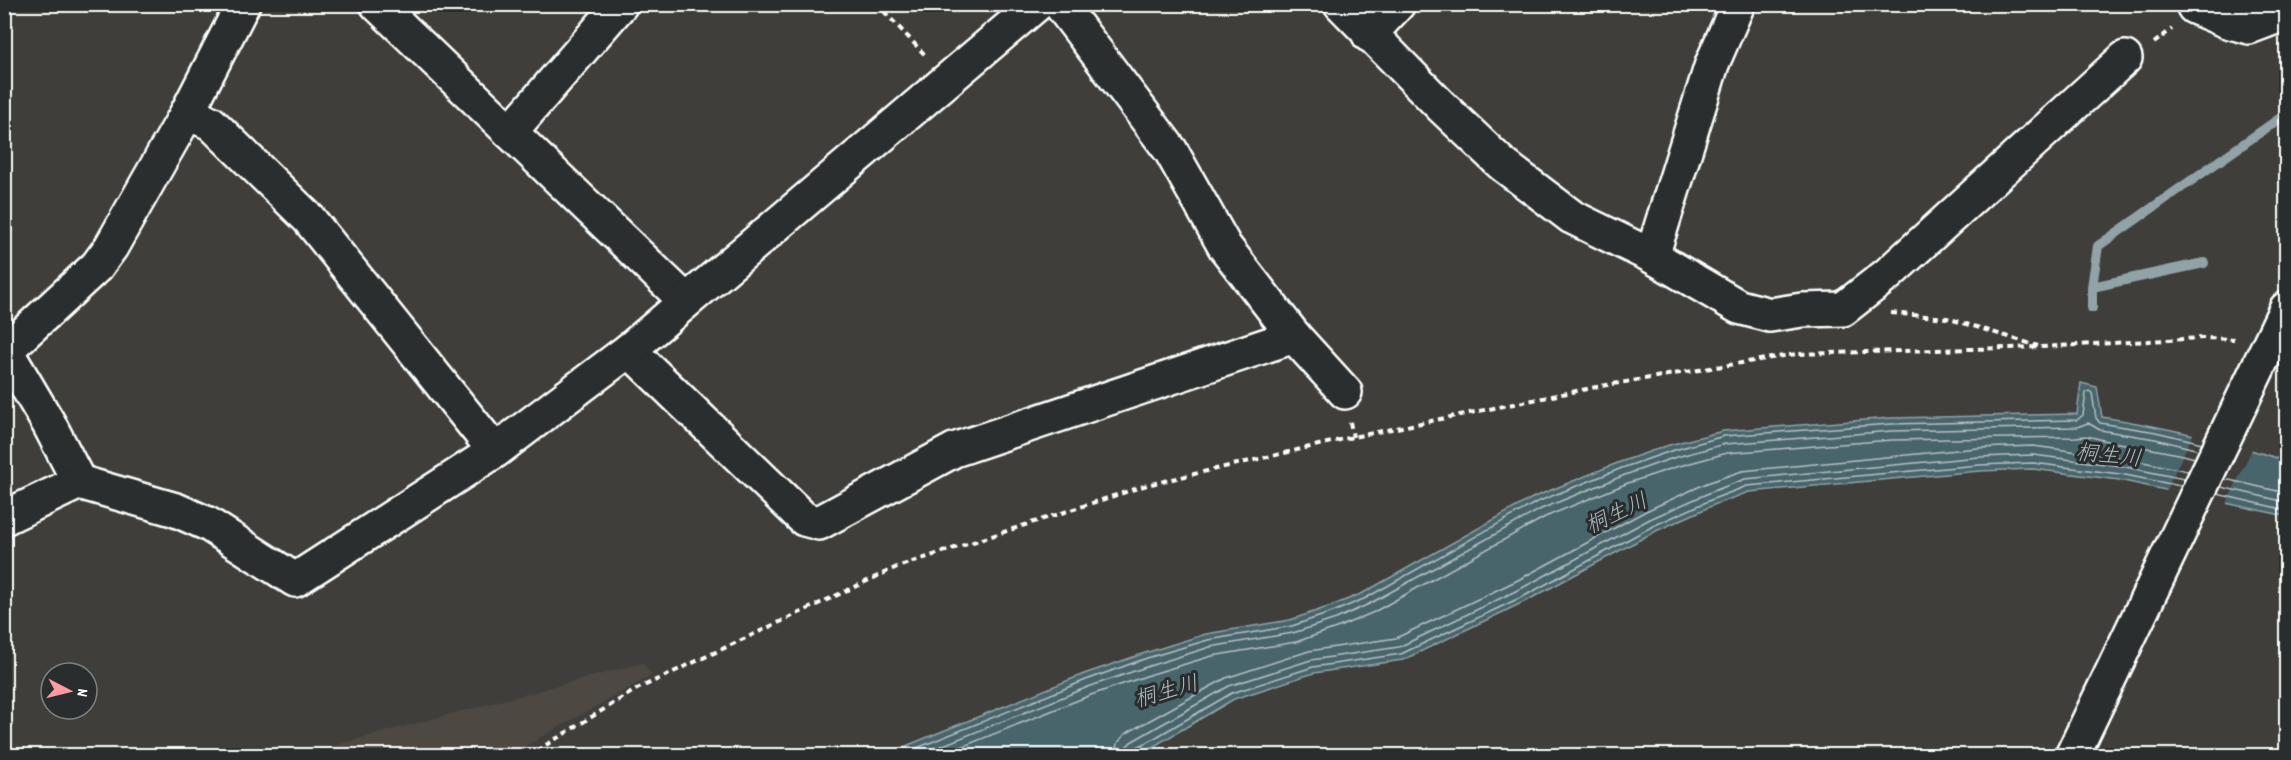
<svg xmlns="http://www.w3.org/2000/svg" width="2291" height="760" viewBox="0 0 2291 760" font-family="Dekko,'Klee One',sans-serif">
<rect width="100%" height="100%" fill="#3f3e3a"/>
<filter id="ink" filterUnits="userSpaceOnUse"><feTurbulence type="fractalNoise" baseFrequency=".0167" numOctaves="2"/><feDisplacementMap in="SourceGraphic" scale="12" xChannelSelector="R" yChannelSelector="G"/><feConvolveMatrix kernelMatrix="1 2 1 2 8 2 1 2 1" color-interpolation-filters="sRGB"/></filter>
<g filter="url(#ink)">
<path fill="#4e4a43" d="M643,663L652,675L509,755H298Z"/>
<path fill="#48656c" stroke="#91a3a7" stroke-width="1.5" d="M2081,383L2097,387L2102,417C2165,427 2226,441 2286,461V516L2119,480L2033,469L1980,471L1749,492L1716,504L1656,531L1528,600L1403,660L1314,673L1234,699L1149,749L1131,755L881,756L1084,674L1145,653L1206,634L1290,620L1331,606L1363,593L1534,497L1620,462L1669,445L1723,431L1891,418L2077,414Z"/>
<path fill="#3f3e3a" d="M2194,432L2253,447L2226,505L2165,492Z"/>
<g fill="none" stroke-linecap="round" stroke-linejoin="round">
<g stroke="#b6c1c4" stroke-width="1.5">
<path d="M2225,479L2286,493"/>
<path d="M2221,487L2286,502"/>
<path d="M2217,494L2286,510"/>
<path d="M897,756L1086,680L1147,658L1208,640L1292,626L1333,612L1366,598L1537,502L1622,468L1671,451L1724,436L1891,424L2077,420L2083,415L2086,393L2089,391L2092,393L2096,418L2100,423L2156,432L2202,443"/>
<path d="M916,756L1088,687L1149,666L1210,647L1293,633L1336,619L1369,604L1541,509L1625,475L1673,458L1725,444L1892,431L2077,427L2088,423L2100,430L2155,439L2199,450"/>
<path d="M939,756L1091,695L1152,674L1212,656L1296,642L1339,627L1374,612L1545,517L1628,483L1676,467L1727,453L1892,440L2076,437C2091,435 2093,438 2107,441C2137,446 2166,451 2195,458"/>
<path d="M1115,756L1118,743L1125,734L1226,678L1309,651L1396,638L1518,580L1646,511L1707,483L1742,471L1978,448L2033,446L2123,458L2188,471"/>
<path d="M1124,756L1126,747L1131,742L1229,686L1311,660L1399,647L1522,588L1650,519L1711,492L1745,479L1979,457L2033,455L2121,466L2184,479"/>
<path d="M1132,756L1135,748L1146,743L1232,693L1313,667L1401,654L1526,595L1653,526L1713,499L1747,486L1979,465L2033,463L2120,474L2181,486"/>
</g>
<g stroke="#91a3a7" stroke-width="10">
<path d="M2092,287L2204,263"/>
<path d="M2092,308V287L2098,246L2286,114"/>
</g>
<defs>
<g id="minor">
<path d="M377,4L686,301"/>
<path d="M1060,4L1171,151L1225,247L1294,336L1345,392"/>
<path d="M1341,4L1441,106L1502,164L1572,217L1652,256L1739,307L1770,315L1802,310L1843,309L1888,274L2125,58"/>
<path d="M2194,7L2227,21L2249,27L2286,13"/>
<path d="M1369,35L1398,4"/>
<path d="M187,113L211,123L309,219L495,451"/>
<path d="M510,132L621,4"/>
<path d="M1652,256L1712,64L1738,4"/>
<path d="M629,350L804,519L819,523L954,450L1294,336"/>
<path d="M6,351L49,424L79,482"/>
<path d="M4,352L97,266L111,247L187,113L243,4"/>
<path d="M4,518L79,482L176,510L208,524L295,580L495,451L629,350L1037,4"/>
<path d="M2072,756L2286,309"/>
</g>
</defs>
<use href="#minor" stroke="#fff" stroke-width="38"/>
<g stroke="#fff" stroke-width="4" stroke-dasharray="6 4.5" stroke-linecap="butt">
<path d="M877,4L926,56"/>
<path d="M2154,43L2172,29"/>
<path d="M1891,313L1947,318L2038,346"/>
<path d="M1350,422L1353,437"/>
<path d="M528,756L637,689L897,567L1147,485L1353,437L1601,386L1796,354L2041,347L2203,338L2234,339"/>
</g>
<use href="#minor" stroke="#2a2d2e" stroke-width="33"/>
</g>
</g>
<g text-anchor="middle" stroke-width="6" stroke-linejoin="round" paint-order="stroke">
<g font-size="22" font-style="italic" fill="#adbabd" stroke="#2a2d2e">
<text transform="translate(2109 454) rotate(6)" y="8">桐生川</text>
<text transform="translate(1616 512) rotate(-25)" y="8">桐生川</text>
<text transform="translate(1166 690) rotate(-16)" y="8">桐生川</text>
</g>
</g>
<rect width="2291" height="760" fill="none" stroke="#2a2d2e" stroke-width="24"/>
<rect x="12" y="12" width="2267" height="736" fill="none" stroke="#fff" stroke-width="2" filter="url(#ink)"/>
<g transform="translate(69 691) rotate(97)"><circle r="28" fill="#2a2d2e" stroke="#7f8182" stroke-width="1.5"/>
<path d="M0-4.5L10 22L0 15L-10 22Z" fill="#ff9aa2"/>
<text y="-9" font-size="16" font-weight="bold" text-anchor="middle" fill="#ffffff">N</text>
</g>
</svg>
